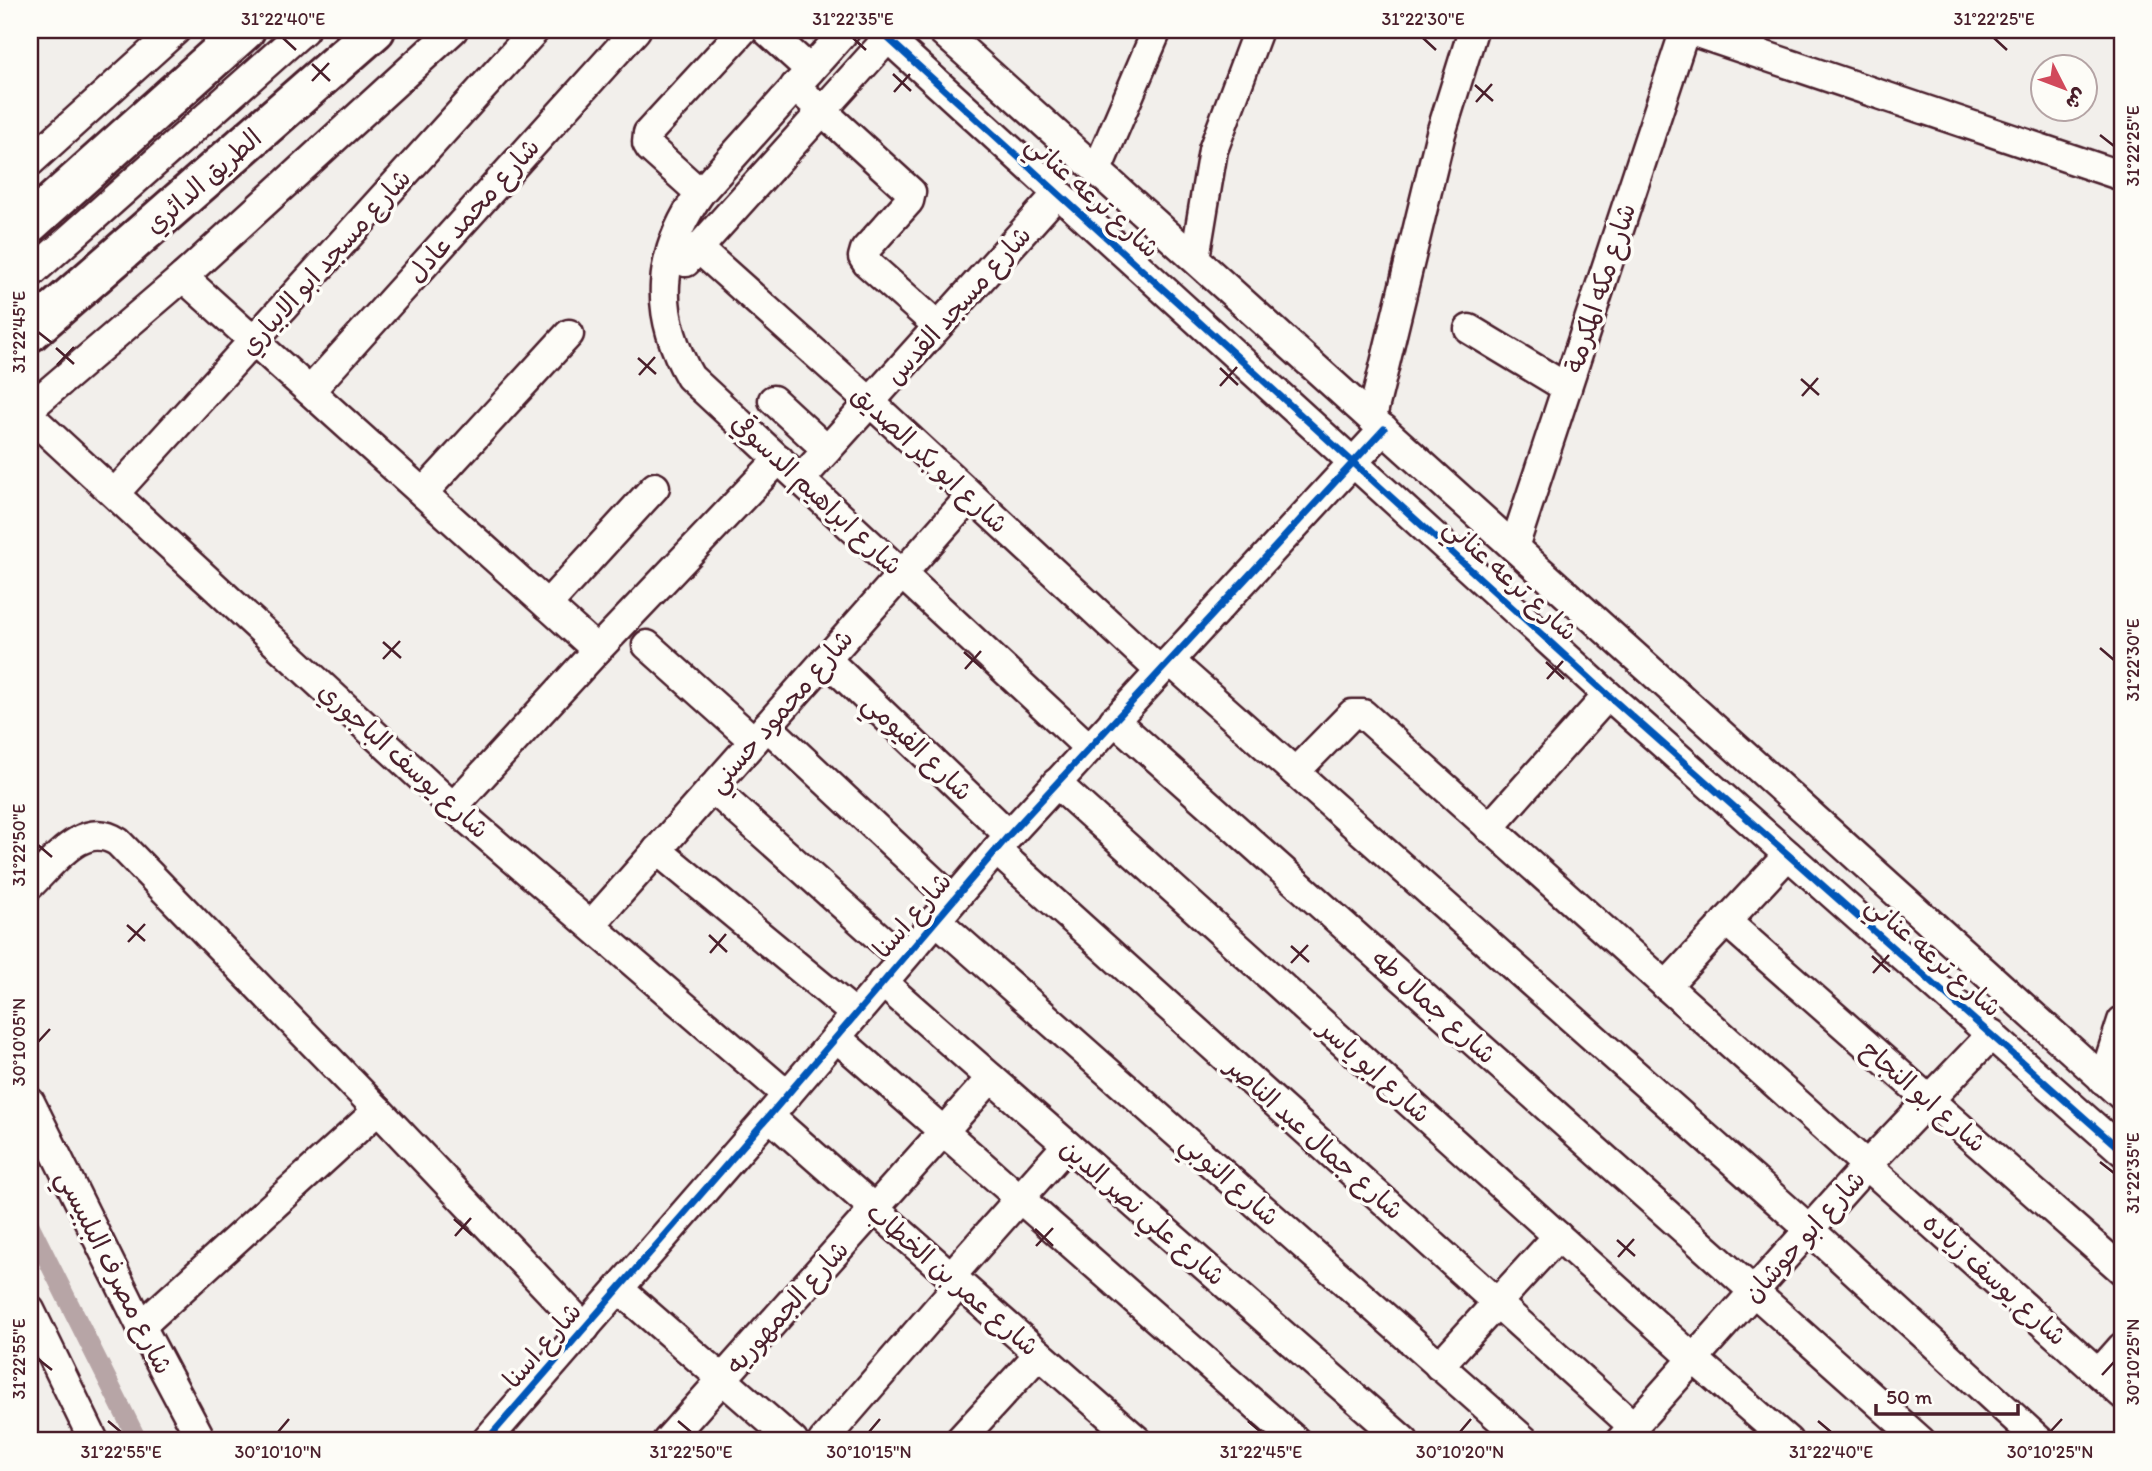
<svg xmlns="http://www.w3.org/2000/svg" width="2152" height="1471" viewBox="0 0 2152 1471" font-family="Itim,'Playpen Sans Arabic',sans-serif">
<rect width="100%" height="100%" fill="#f2efeb"/>
<filter id="ink" filterUnits="userSpaceOnUse"><feTurbulence type="fractalNoise" baseFrequency=".0143" numOctaves="2"/><feDisplacementMap in="SourceGraphic" scale="14" xChannelSelector="R" yChannelSelector="G"/><feConvolveMatrix kernelMatrix="1 2 1 2 8 2 1 2 1" color-interpolation-filters="sRGB"/></filter>
<g filter="url(#ink)">
<g fill="none" stroke-linecap="round" stroke-linejoin="round">
<path stroke="#b7a5a6" stroke-width="19" d="M30,1225L138,1441"/>
<defs>
<g id="minor">
<path d="M766,30L810,70"/>
<path d="M846,30L700,193C657,254 653,313 690,377L1088,747"/>
<path d="M879,30L1608,695L2122,1151"/>
<path d="M941,30L2122,1096"/>
<path d="M1688,30L2122,176"/>
<path d="M795,86L911,192L909,201L865,250L863,257L867,263L938,326"/>
<path d="M30,162L176,30"/>
<path d="M1097,170L1157,30"/>
<path d="M700,193L650,148L647,143L648,133L743,30"/>
<path d="M698,248L870,402L1160,671"/>
<path d="M1195,258L1213,150L1258,30"/>
<path d="M686,262L888,38"/>
<path d="M30,274L304,30"/>
<path d="M183,277L597,650"/>
<path d="M1469,329L1567,388"/>
<path d="M310,391L636,30"/>
<path d="M773,400L827,450"/>
<path d="M30,408L183,277L453,30"/>
<path d="M30,416L453,807L787,1095"/>
<path d="M1372,417L1441,133L1473,30"/>
<path d="M801,479L1058,193"/>
<path d="M115,493L535,30"/>
<path d="M423,493L569,334"/>
<path d="M1514,547L1685,30"/>
<path d="M547,605L655,487"/>
<path d="M647,645L754,741"/>
<path d="M826,659L1009,835"/>
<path d="M1170,661L1809,1229L2040,1441"/>
<path d="M1114,720L1921,1441"/>
<path d="M767,726L952,899"/>
<path d="M1295,772L1352,714H1363L2122,1394"/>
<path d="M1056,783L1694,1359L1788,1441"/>
<path d="M712,788L902,958"/>
<path d="M453,807L597,650L779,459"/>
<path d="M1489,828L1608,695"/>
<path d="M657,850L855,1014"/>
<path d="M996,850L1633,1426"/>
<path d="M30,885C54,862 83,819 118,842L378,1110L585,1328"/>
<path d="M935,919L1525,1441"/>
<path d="M1726,921L2122,1270"/>
<path d="M591,925L970,497"/>
<path d="M882,982L1404,1441"/>
<path d="M1666,986L1788,855"/>
<path d="M836,1037L1296,1441"/>
<path d="M2103,1080L2122,1021"/>
<path d="M30,1102L141,1326L202,1441"/>
<path d="M769,1116L1138,1441"/>
<path d="M951,1276L1067,1145"/>
<path d="M619,1289L793,1441"/>
<path d="M30,1310L94,1441"/>
<path d="M141,1326L378,1110"/>
<path d="M1439,1366L1558,1236"/>
<path d="M2099,1373L2122,1347"/>
<path d="M486,1441L769,1116L1009,835L1384,429"/>
<path d="M667,1441L991,1078"/>
<path d="M823,1441L959,1284"/>
<path d="M959,1441L1039,1354"/>
<path d="M1620,1441L1868,1164L1992,1034"/>
</g>
<g id="highway">
<path d="M30,223L245,30"/>
<path d="M30,332L375,30"/>
</g>
</defs>
<use href="#minor" stroke="#4a1f2b" stroke-width="33"/>
<use href="#highway" stroke="#4a1f2b" stroke-width="44"/>
<use href="#minor" stroke="#fdfcf7" stroke-width="28"/>
<use href="#highway" stroke="#fdfcf7" stroke-width="38"/>
<defs>
<g id="cycleway">
<path d="M879,30L1608,695L2122,1151"/>
<path d="M486,1441L769,1116L1009,835L1384,429"/>
</g>
</defs>
<use href="#cycleway" stroke="#fdfcf7" stroke-width="11"/>
<use href="#cycleway" stroke="#0057b8" stroke-width="7"/>
</g>
</g>
<path fill="none" stroke="#4a1f2b" stroke-width="2.5" d="M283,38L296,50M853,38L866,50M1423,38L1436,50M1994,38L2007,50M312,64L330,81M893,74L911,91M312,81L329,63M1475,85L1493,101M894,92L910,74M1476,102L1492,84M2100,135L2114,146M38,332L52,343M56,348L74,364M638,358L656,374M57,365L74,347M1220,368L1238,385M639,375L655,357M1801,379L1819,395M1220,386L1237,367M1802,396L1818,378M383,642L401,658M2100,648L2114,660M964,652L982,668M383,659L400,641M1546,662L1564,679M965,669L981,651M1547,679L1563,661M38,845L52,857M127,925L145,941M709,935L727,952M128,942L145,924M1291,946L1309,962M710,953L726,934M1872,956L1890,972M1291,963L1308,945M1873,973L1889,955M38,1042L50,1029M2100,1162L2114,1173M454,1219L472,1235M1035,1229L1053,1246M455,1236L471,1218M1617,1240L1635,1256M1036,1246L1053,1228M1618,1257L1634,1239M38,1359L52,1370M2102,1375L2114,1362M108,1421L121,1432M678,1421L691,1432M1248,1421L1261,1432M1818,1421L1831,1432M278,1432L289,1419M869,1432L880,1419M1460,1432L1471,1419M2050,1432L2062,1419"/>
<g text-anchor="middle" stroke-width="7" stroke-linejoin="round" paint-order="stroke">
<g font-size="26" fill="#4a1f2b" stroke="#fdfcf7">
<text transform="translate(203 181) rotate(-41)" y="9">الطريق الدائري</text>
<text transform="translate(1093 196) rotate(42)" y="9">شارع ترعه عناني</text>
<text transform="translate(473 210) rotate(-48)" y="9">شارع محمد عادل</text>
<text transform="translate(325 262) rotate(-48)" y="9">شارع مسجد ابو الابياري</text>
<text transform="translate(1600 288) rotate(-72)" y="9">شارع مكه المكرمة</text>
<text transform="translate(958 305) rotate(-48)" y="9">شارع مسجد القدس</text>
<text transform="translate(930 459) rotate(43)" y="9">شارع ابو بكر الصديق</text>
<text transform="translate(817 494) rotate(43)" y="9">شارع ابراهيم الدسوقي</text>
<text transform="translate(1511 579) rotate(42)" y="9">شارع ترعه عناني</text>
<text transform="translate(780 711) rotate(-49)" y="9">شارع محمود حسني</text>
<text transform="translate(918 747) rotate(44)" y="9">شارع الفيومي</text>
<text transform="translate(404 760) rotate(42)" y="9">شارع يوسف الباجوري</text>
<text transform="translate(912 915) rotate(-49)" y="9">شارع اسنا</text>
<text transform="translate(1934 956) rotate(41)" y="9">شارع ترعه عناني</text>
<text transform="translate(1434 1006) rotate(42)" y="9">شارع جمال طه</text>
<text transform="translate(1375 1071) rotate(42)" y="9">شارع ابو ياسر</text>
<text transform="translate(1924 1096) rotate(41)" y="9">شارع ابو النجاح</text>
<text transform="translate(1315 1138) rotate(42)" y="9">شارع جمال عبد الناصر</text>
<text transform="translate(1230 1180) rotate(42)" y="9">شارع النوبي</text>
<text transform="translate(1143 1212) rotate(41)" y="9">شارع علي نصر الدين</text>
<text transform="translate(1804 1236) rotate(-48)" y="9">شارع ابو حوشان</text>
<text transform="translate(115 1272) rotate(63)" y="9">شارع مصرف البلبيسي</text>
<text transform="translate(953 1279) rotate(41)" y="9">شارع عمر بن الخطاب</text>
<text transform="translate(1995 1279) rotate(42)" y="9">شارع يوسف زياده</text>
<text transform="translate(787 1307) rotate(-48)" y="9">شارع الجمهوريه</text>
<text transform="translate(542 1345) rotate(-49)" y="9">شارع اسنا</text>
</g>
</g>
<rect width="2152" height="1471" fill="none" stroke="#fdfcf7" stroke-width="77"/>
<g transform="translate(2064 88) rotate(132)"><circle r="33" fill="#fdfcf7" stroke="#b5a4a5" stroke-width="2"/>
<path d="M0-5L12 26L0 18L-12 26Z" fill="#d1495b"/>
<text y="-10" font-size="19" font-weight="bold" text-anchor="middle" fill="#4a1f2b">ش</text>
</g>
<path d="M1876 1404v10h142v-10" fill="none" stroke="#4a1f2b" stroke-width="3.5"/>
<text x="1886" y="1404" font-size="21" fill="#4a1f2b" stroke="#fdfcf7" stroke-width="5" paint-order="stroke">50 m</text>
<rect x="38" y="38" width="2076" height="1394" fill="none" stroke="#4a1f2b" stroke-width="2.5"/>
<g font-size="18" text-anchor="middle" fill="#4a1f2b">
<text x="283" y="25">31°22'40"E</text>
<text x="853" y="25">31°22'35"E</text>
<text x="1423" y="25">31°22'30"E</text>
<text x="1994" y="25">31°22'25"E</text>
<text transform="translate(2133 146) rotate(-90)" y="6">31°22'25"E</text>
<text transform="translate(19 332) rotate(-90)" y="6">31°22'45"E</text>
<text transform="translate(2133 660) rotate(-90)" y="6">31°22'30"E</text>
<text transform="translate(19 845) rotate(-90)" y="6">31°22'50"E</text>
<text transform="translate(19 1042) rotate(-90)" y="6">30°10'05"N</text>
<text transform="translate(2133 1173) rotate(-90)" y="6">31°22'35"E</text>
<text transform="translate(19 1359) rotate(-90)" y="6">31°22'55"E</text>
<text transform="translate(2133 1362) rotate(-90)" y="6">30°10'25"N</text>
<text x="121" y="1458">31°22'55"E</text>
<text x="278" y="1458">30°10'10"N</text>
<text x="691" y="1458">31°22'50"E</text>
<text x="869" y="1458">30°10'15"N</text>
<text x="1261" y="1458">31°22'45"E</text>
<text x="1460" y="1458">30°10'20"N</text>
<text x="1831" y="1458">31°22'40"E</text>
<text x="2050" y="1458">30°10'25"N</text>
</g>
</svg>
